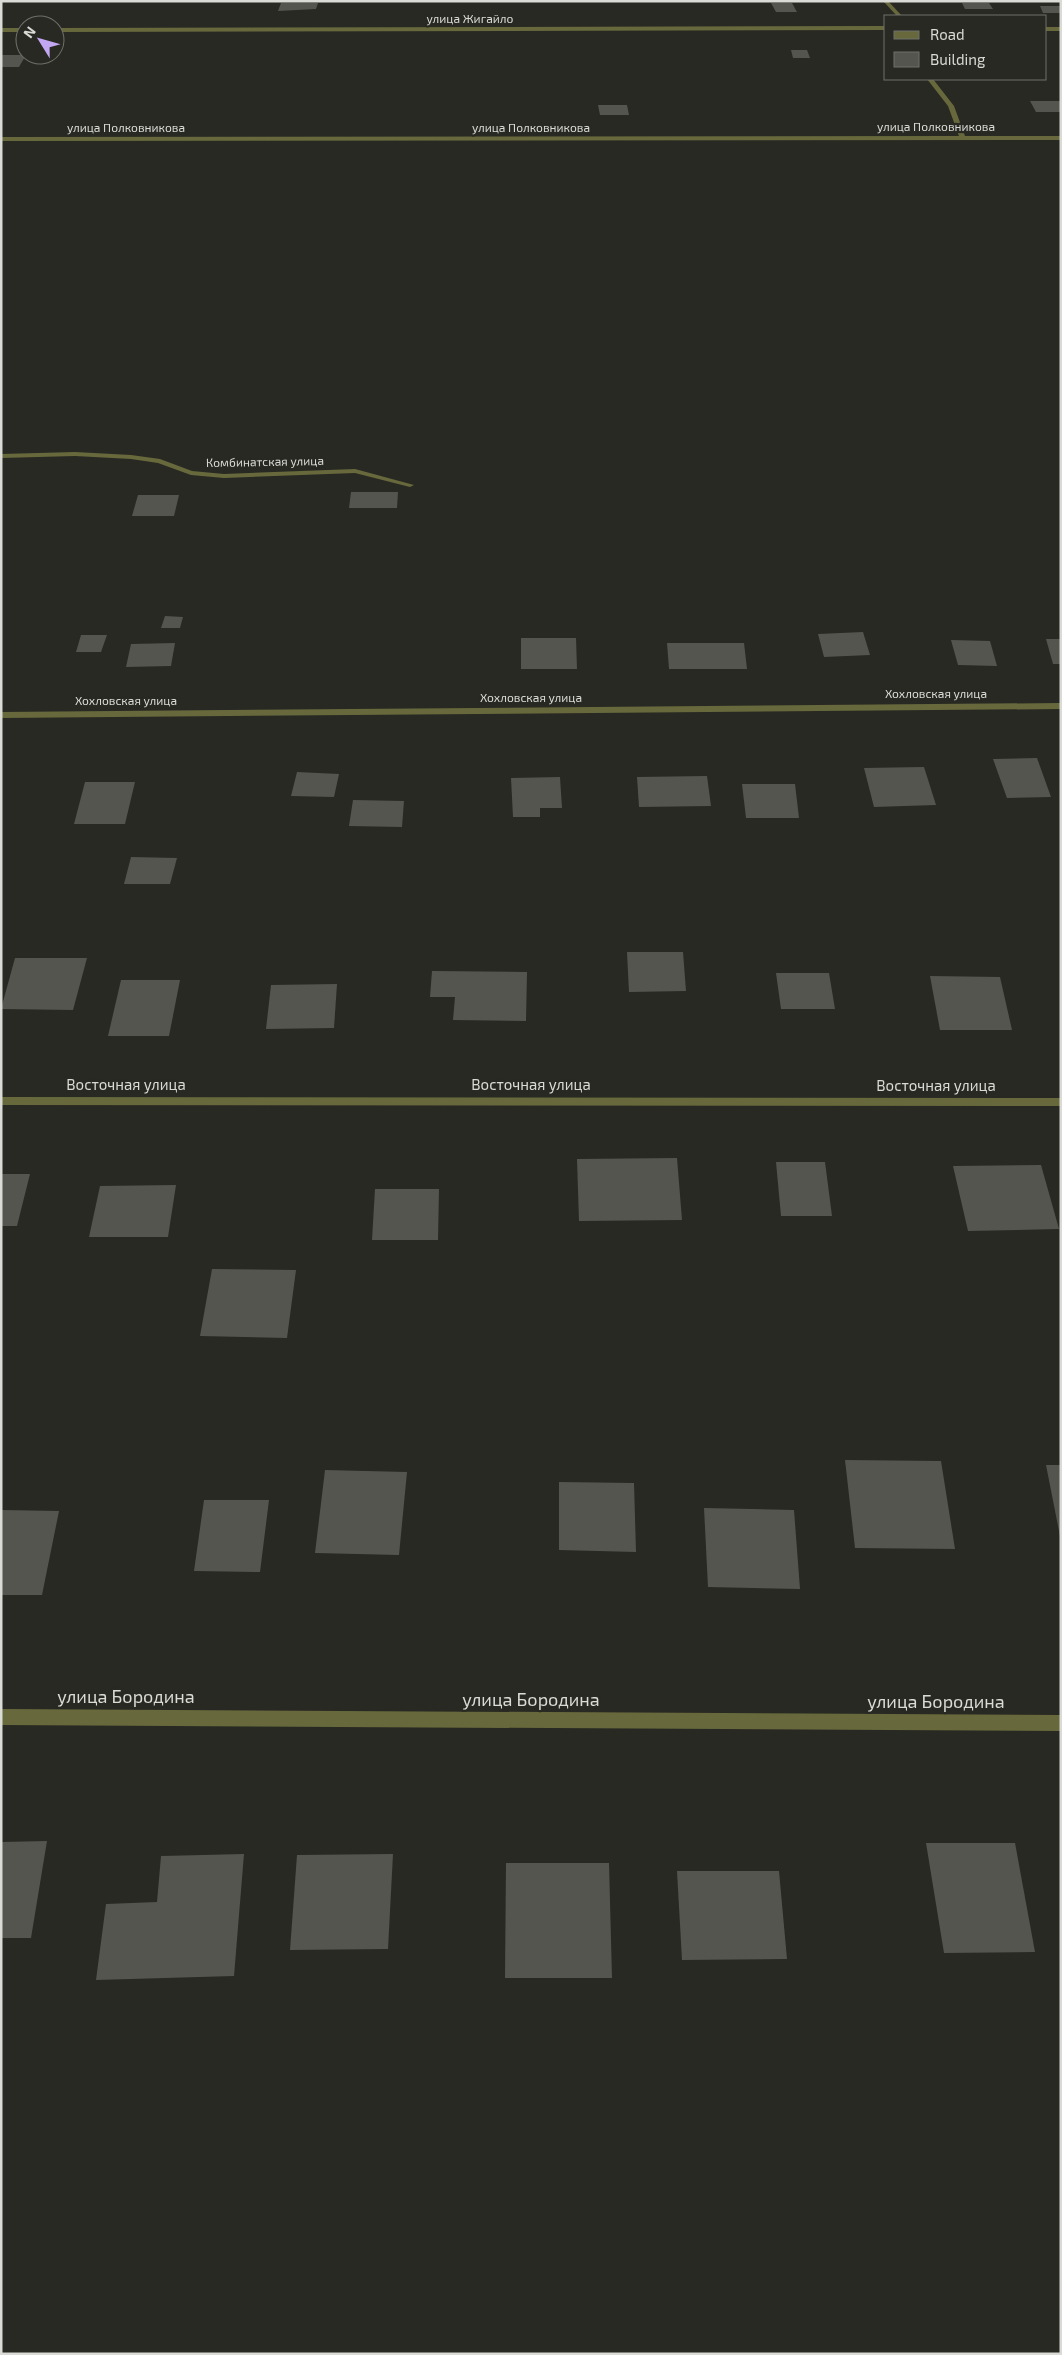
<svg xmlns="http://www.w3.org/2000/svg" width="1062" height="2355" viewBox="0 0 1062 2355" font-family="'Exo 2',sans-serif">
<rect width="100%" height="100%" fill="#292923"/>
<g fill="#55554f">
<path d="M281,3H318L316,9L278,11Z"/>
<path d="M771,3H792L797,12H776Z"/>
<path d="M962,3H989L993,9H965Z"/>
<path d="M1040,6H1061V13H1043Z"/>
<path d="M791,50H807L810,58H793Z"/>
<path d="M1,55H26L19,67H1Z"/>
<path d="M1030,101H1061V112H1036Z"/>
<path d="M598,105H627L629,115H600Z"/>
<path d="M351,492H398L397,508H349Z"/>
<path d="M138,495H179L174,516H132Z"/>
<path d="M165,616L183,617L180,628H161Z"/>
<path d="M863,632L870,655L824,657L818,634Z"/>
<path d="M81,635H107L101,652H76Z"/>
<path d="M521,638H576L577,669H521Z"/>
<path d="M1046,639H1061V664H1053Z"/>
<path d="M951,640L990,641L997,666L958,665Z"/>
<path d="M175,643L171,666L126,667L131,644Z"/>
<path d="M667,643H744L747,669H669Z"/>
<path d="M1037,758L1051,797L1007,798L993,759Z"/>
<path d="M924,767L936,805L874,807L864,768Z"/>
<path d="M297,772L339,774L334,797L291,796Z"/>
<path d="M707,776L711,806L639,807L637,777Z"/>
<path d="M560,777L562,808H540V817H513L511,778Z"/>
<path d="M85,782H135L125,824H74Z"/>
<path d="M742,784H795L799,818H746Z"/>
<path d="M353,800L404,801L402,827L349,826Z"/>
<path d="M131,857L177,858L170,884H124Z"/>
<path d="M627,952H683L686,991L629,992Z"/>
<path d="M15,958H87L73,1010L1,1009Z"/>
<path d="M432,971L527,972L526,1021L453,1020L455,997H430Z"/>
<path d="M776,973H829L835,1009H781Z"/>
<path d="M930,976L1000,977L1012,1030H940Z"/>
<path d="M121,980H180L169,1036H108Z"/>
<path d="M337,984L334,1028L266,1029L271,985Z"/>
<path d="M677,1158L682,1220L579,1221L577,1159Z"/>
<path d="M776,1162H825L832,1216H781Z"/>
<path d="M1041,1165L1059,1229L968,1231L953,1166Z"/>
<path d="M1,1174H30L17,1226H1Z"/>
<path d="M176,1185L168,1237H89L100,1186Z"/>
<path d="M375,1189H439L438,1240H372Z"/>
<path d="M212,1269L296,1270L287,1338L200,1336Z"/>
<path d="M845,1460L941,1461L955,1549L855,1548Z"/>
<path d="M1046,1465H1061V1536H1060Z"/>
<path d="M325,1470L407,1472L399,1555L315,1553Z"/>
<path d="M559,1482L634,1483L636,1552L559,1550Z"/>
<path d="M204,1500H269L260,1572L194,1571Z"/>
<path d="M704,1508L794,1510L800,1589L708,1587Z"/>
<path d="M1,1510L59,1511L42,1595H1Z"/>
<path d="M47,1841L31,1938H1V1842Z"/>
<path d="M926,1843H1015L1035,1952L944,1953Z"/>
<path d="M244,1854L234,1976L96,1980L106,1904L157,1902L161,1856Z"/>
<path d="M393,1854L388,1949L290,1950L297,1855Z"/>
<path d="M506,1863H609L612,1978H505Z"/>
<path d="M677,1871H779L787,1959L682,1960Z"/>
</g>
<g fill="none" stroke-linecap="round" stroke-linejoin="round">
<g fill="#67693c" fill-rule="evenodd">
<path d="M883,1H888L902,16H897Z"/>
<path d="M886,26V30L55,32V28Z"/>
<rect x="1046" y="27" width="15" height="4"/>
<rect x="1" y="28" width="24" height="4"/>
<path d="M927,79H933L954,106L965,136H1061V140L1,141V137L959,136L948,106Z"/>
<path d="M75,452L131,455L160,459L192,471L224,474L355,469L414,485L410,487L355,473L224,478L191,475L158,463L131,459L75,456L1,458V454Z"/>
<path d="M1061,703V709L1,718V712Z"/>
<path d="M1,1097L1061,1098V1106L1,1105Z"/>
<path d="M1,1709L1061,1715V1731L1,1725Z"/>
</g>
</g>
<g text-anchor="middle" stroke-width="4.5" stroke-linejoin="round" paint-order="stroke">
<g font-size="12" fill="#dadad6" stroke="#292923">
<text x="470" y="23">улица Жигайло</text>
<text x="936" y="131">улица Полковникова</text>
<text x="126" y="132">улица Полковникова</text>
<text x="531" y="132">улица Полковникова</text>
<text transform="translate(265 462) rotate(-1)" y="4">Комбинатская улица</text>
<text x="936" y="698">Хохловская улица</text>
<text x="531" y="702">Хохловская улица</text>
<text x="126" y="705">Хохловская улица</text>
</g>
<g font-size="15" fill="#dadad6" stroke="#292923">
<text x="126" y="1090">Восточная улица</text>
<text x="531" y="1090">Восточная улица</text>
<text x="936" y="1091">Восточная улица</text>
</g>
<g font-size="18" fill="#dadad6" stroke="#292923">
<text x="126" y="1703">улица Бородина</text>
<text x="531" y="1706">улица Бородина</text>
<text x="936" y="1708">улица Бородина</text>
</g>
</g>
<rect width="1062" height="2355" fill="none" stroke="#dadad6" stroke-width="5"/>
<rect x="884" y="15" width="162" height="65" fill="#292923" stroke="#70706b"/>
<rect x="894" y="31" width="25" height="8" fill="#67693c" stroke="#70706b"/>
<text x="930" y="40" font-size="15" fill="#dadad6">Road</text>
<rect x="894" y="52" width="25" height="15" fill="#55554f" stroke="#70706b"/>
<text x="930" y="65" font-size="15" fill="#dadad6">Building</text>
<g transform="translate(40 40) rotate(307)"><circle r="24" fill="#292923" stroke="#70706b"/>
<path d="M0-4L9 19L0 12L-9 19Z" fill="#c3a7f2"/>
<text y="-8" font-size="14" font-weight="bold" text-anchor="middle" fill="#dadad6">N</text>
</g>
</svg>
